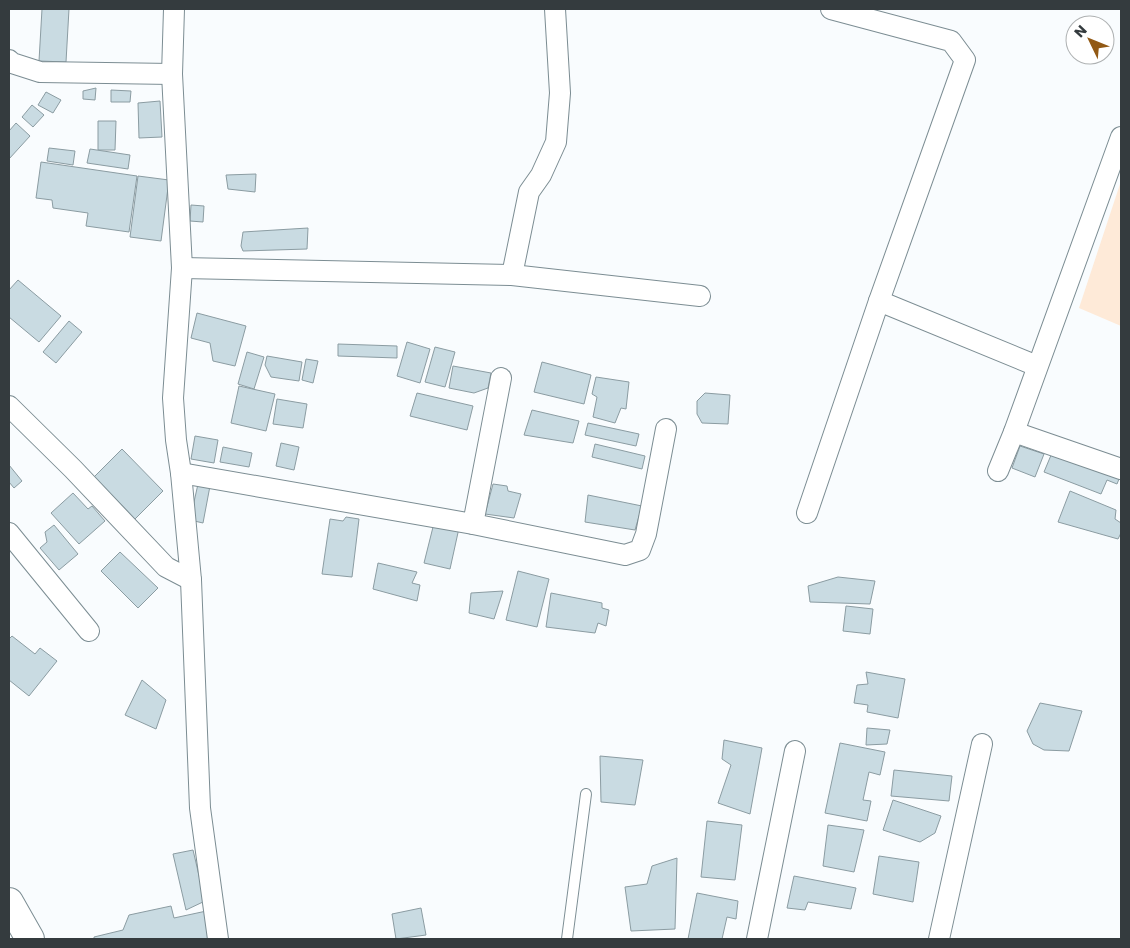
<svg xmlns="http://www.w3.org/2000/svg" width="1130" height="948" viewBox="0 0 1130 948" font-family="Poppins,sans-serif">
<rect width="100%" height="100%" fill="#f9fcfe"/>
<path fill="#feead8" d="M1121,181V326L1079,308Z"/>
<g fill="#c9dbe2" stroke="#8b9ca2">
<path d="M42,9H69L66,62L39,61Z"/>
<path d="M96,88L95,100L83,99V91Z"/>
<path d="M111,90L131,91L130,102H111Z"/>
<path d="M46,92L61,100L53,113L38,105Z"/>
<path d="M160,101L162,137L139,138L138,103Z"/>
<path d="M32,105L44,115L33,127L22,117Z"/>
<path d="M98,121H116L115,150H98Z"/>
<path d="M16,123L30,136L9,159V131Z"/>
<path d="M49,148L75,151L73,165L47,161Z"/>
<path d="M90,149L130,155L128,169L87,163Z"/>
<path d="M41,162L137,176L129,232L86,226L88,213L53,208L52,200L36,198Z"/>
<path d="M256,174L255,192L228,189L226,175Z"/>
<path d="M138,176L169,180L161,241L130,237Z"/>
<path d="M191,205L204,206L203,222L190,221Z"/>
<path d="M308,228L307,249L243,251L241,246L243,232Z"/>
<path d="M18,280L61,316L39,342L9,317V290Z"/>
<path d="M197,313L246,326L235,366L213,361L210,343L191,338Z"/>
<path d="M69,321L82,332L56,363L43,352Z"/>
<path d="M407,342L430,349L420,383L397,376Z"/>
<path d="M338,344L397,346V358L338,356Z"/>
<path d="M435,347L455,352L445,387L425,382Z"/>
<path d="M247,352L264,357L254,389L238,384Z"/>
<path d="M267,356L302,362L299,381L271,377L265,365Z"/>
<path d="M306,359L318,361L313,383L302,380Z"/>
<path d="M542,362L591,375L584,404L534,392Z"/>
<path d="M453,366L491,373L488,388L474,393L449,388Z"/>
<path d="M596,377L629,382L626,409L621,408L615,423L593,417L597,397L592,394Z"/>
<path d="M239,386L275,394L266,431L231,423Z"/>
<path d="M417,393L473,406L467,430L410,416Z"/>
<path d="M705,393L730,395L728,424L702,423L697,414V401Z"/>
<path d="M277,399L307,404L303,428L273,424Z"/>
<path d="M532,410L579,421L573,443L524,435Z"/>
<path d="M588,423L639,434L636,446L585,435Z"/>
<path d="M195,436L218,440L214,463L191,459Z"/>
<path d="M281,443L299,447L294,470L276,466Z"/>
<path d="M595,444L645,456L642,469L592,457Z"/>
<path d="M1020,446L1044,454L1035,477L1012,468Z"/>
<path d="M223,447L252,453L249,467L220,462Z"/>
<path d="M1054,448L1121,474L1117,484L1107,480L1101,494L1044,472Z"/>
<path d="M122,449L163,491L135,519L94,477Z"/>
<path d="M9,465L22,481L14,488L9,482Z"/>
<path d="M198,484L210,486L203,523L190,520Z"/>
<path d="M493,484L507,486L508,491L521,494L514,518L485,514Z"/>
<path d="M1070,491L1116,510L1115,519L1121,523V533L1118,539L1058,522Z"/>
<path d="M73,493L88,509L92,506L105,521L79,544L51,513Z"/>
<path d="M588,495L642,506L635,530L585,522Z"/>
<path d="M346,517L359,519L352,577L322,574L330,519L343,521Z"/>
<path d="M434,523L459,528L450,569L424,563Z"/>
<path d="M54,525L78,554L59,570L40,548L47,542L45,532Z"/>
<path d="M120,552L158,588L138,608L101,571Z"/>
<path d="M378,563L417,572L412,583L420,585L417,601L373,589Z"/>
<path d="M518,571L549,579L537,627L506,620Z"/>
<path d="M838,577L875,581L870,604L810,602L808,586Z"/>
<path d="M503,591L494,619L469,613L471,593Z"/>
<path d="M551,593L602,603V608L609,610L606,626L598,623L595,633L546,627Z"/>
<path d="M846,606L873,609L870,634L843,631Z"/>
<path d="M12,636L35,654L40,648L57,661L29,696L9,680V639Z"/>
<path d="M866,672L905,679L898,718L867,712L868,705L854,703L857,685L868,684Z"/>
<path d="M142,680L166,700L156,729L125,715Z"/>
<path d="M1040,703L1082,711L1069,751L1044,750L1033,744L1027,731Z"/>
<path d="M867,728L890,730L887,744L866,745Z"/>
<path d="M724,740L762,748L750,814L718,803L731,765L722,759Z"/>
<path d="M840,743L885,752L880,775L869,772L863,800L871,801L867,821L825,813Z"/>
<path d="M600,756L643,760L635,805L601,802Z"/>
<path d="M894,770L952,776L949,801L891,796Z"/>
<path d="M893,800L941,816L935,833L920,842L883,830Z"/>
<path d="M707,821L742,825L735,880L701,877Z"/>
<path d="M828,825L864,830L854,872L823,866Z"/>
<path d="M193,850L205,901L186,910L173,854Z"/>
<path d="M879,856L919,862L913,902L873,894Z"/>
<path d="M677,858L675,929L631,931L625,887L647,884L652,866Z"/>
<path d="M794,876L856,888L851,909L808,902L805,910L787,908Z"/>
<path d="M697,893L738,901L736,919L727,917L722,939H688Z"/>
<path d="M171,906L174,918L211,910L217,939H94V937L123,930L129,915Z"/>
<path d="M421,908L426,935L396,939L392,914Z"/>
</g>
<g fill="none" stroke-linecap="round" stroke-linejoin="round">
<defs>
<path id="lane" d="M567,939L586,794"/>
<g id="street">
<path d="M174,9L172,74L182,268L173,398L176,440L181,473L191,580L200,808L218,939"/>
<path d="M9,60L12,63L40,72L172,74"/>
<path d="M182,268L512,275L700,296"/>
<path d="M512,275L529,192L541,175L556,142L560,93L555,9"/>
<path d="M879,301L1037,366"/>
<path d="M9,406L73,469L166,567L191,580"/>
<path d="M1014,432L1121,469"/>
<path d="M998,471L1014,432L1121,137"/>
<path d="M181,473L473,524L625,555L640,550L646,534L666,429"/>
<path d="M807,513L879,301L965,60L951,41L831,9"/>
<path d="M473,524L501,378"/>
<path d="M9,533L89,631"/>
<path d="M757,939L795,751"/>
<path d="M939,939L982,744"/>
</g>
<path id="secondary" d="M9,902L30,939"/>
</defs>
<use href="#lane" stroke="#7c8d93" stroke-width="12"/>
<use href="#street" stroke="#7c8d93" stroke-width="22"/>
<use href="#secondary" stroke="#7c8d93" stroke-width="30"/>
<use href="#lane" stroke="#fff" stroke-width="10"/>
<use href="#street" stroke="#fff" stroke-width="20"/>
<use href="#secondary" stroke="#fff" stroke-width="28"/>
</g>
<rect width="1130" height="948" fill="none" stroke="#343b3e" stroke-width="20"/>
<g transform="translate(1090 40) rotate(313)"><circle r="24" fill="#ffffff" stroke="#aeb1b2"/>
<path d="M0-4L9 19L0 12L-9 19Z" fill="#925914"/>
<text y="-8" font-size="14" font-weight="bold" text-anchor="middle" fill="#343b3e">N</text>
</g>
</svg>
